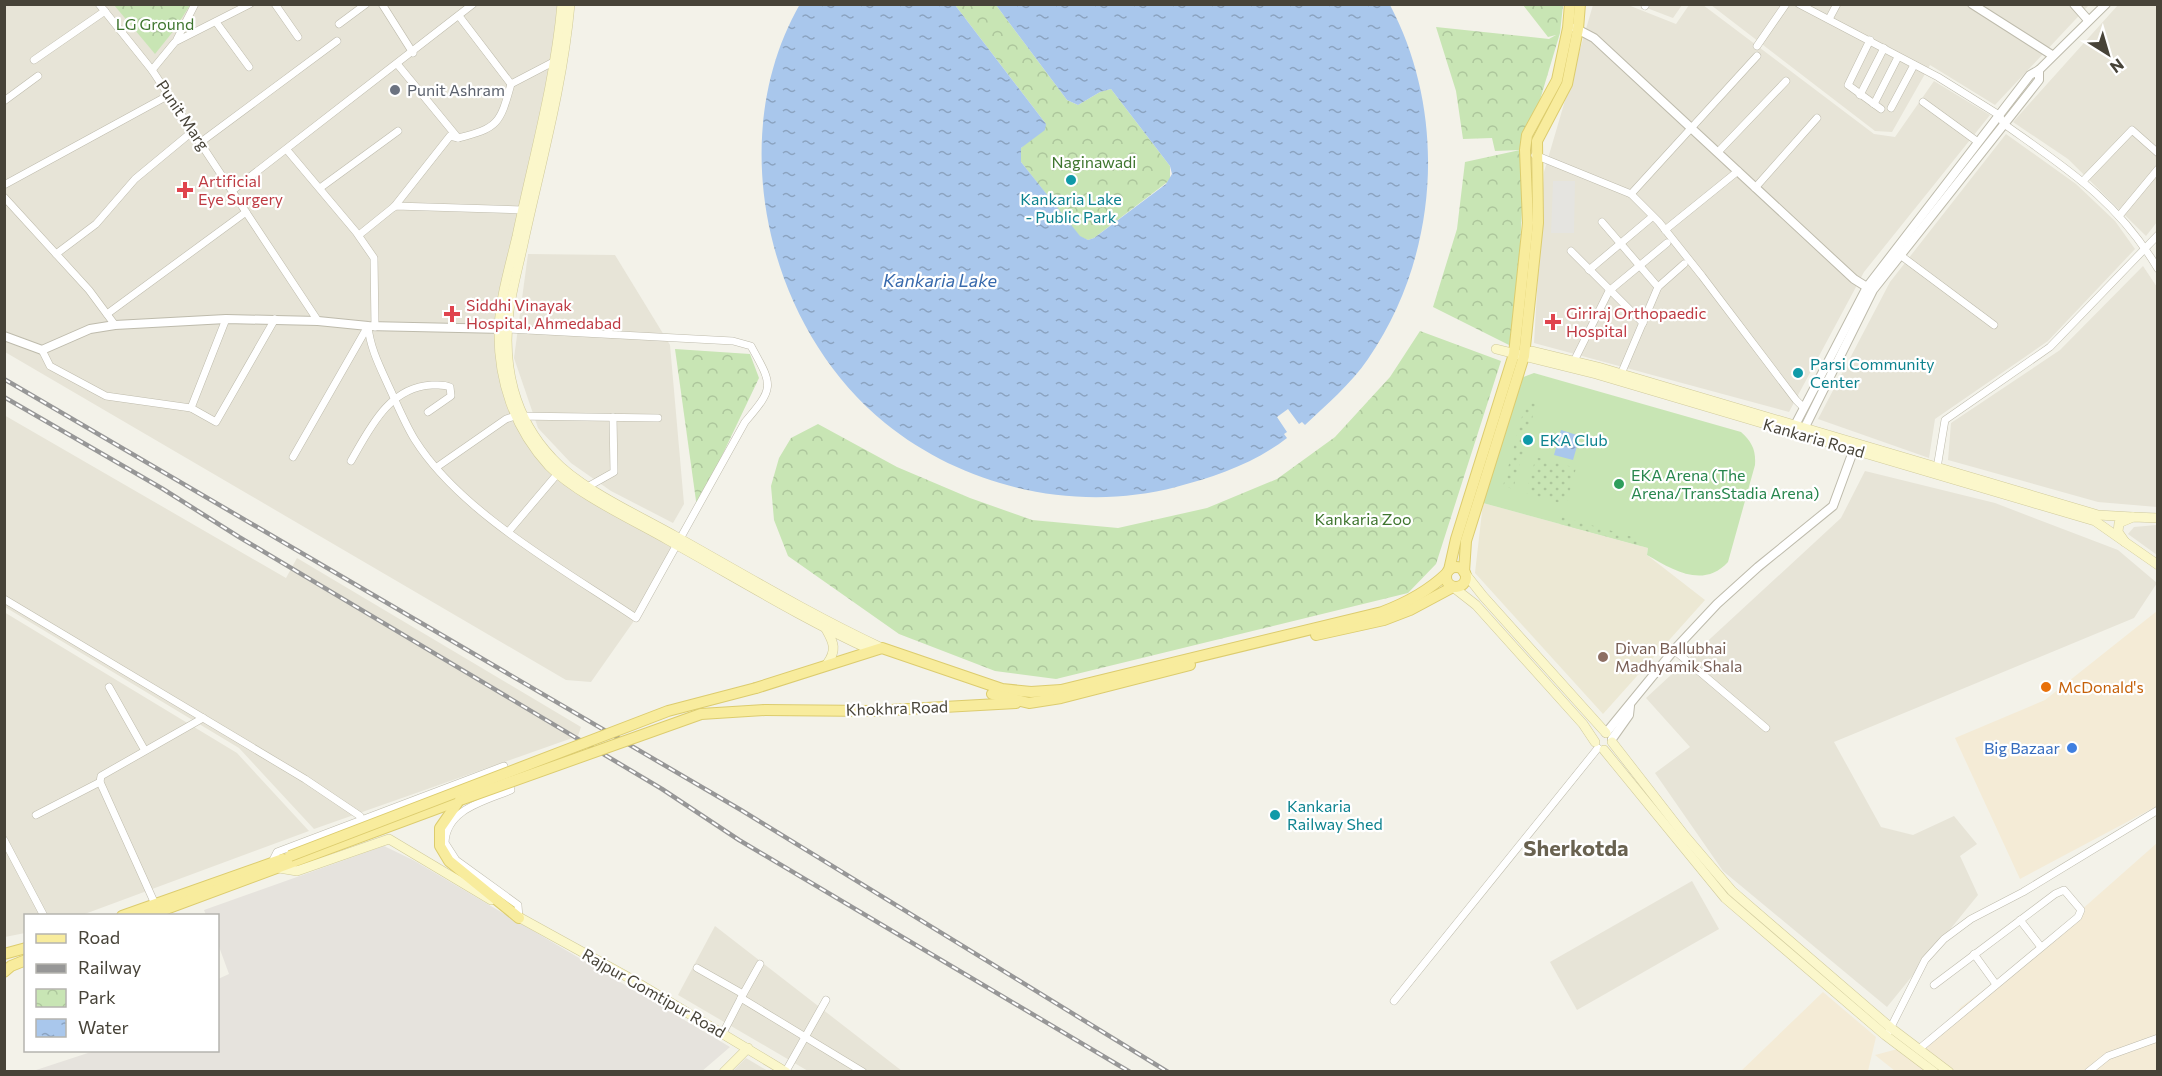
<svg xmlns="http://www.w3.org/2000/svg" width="2162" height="1076" viewBox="0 0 2162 1076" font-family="Commissioner,sans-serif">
<defs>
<pattern id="park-crowns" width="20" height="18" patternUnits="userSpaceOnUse" patternTransform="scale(1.5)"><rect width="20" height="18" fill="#c8e5b4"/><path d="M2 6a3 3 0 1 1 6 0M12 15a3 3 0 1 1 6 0" fill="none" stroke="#adc69c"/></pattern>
<pattern id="garden-dots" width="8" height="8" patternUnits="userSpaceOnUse" patternTransform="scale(1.5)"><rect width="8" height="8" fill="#c8e5b4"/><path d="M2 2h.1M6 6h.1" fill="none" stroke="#adc69c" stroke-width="1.8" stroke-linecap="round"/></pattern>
<pattern id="water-ripples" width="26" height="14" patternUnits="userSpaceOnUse" patternTransform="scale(1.5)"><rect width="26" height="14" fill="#a9c7ec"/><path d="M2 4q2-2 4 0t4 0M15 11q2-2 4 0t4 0" fill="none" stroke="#8ba3c0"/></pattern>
</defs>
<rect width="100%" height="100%" fill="#f3f2e9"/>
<g fill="#e7e4d7">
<path d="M5,5H570L499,329L532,443L677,545L636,618L591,682L566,680L5,352Z"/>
<path d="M1593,5H1628L1676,24L1689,5H1703L1874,134L1895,137L1934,81L1990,115L1864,272L1789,412L1534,343L1544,172Z"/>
<path d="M1639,5H1682L1673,18Z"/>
<path d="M1711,5H2089L1995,105L1930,65L1892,132L1875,131Z"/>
<path d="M2118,5H2157V222L2146,236L2068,159L2013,122Z"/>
<path d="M2006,134L2076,184L2115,221L2135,249L2048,341L1935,419L1929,458L1818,419L1890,282Z"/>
<path d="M528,254L615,255L670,345L684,504L673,523L611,491L571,463L538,428L514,358Z"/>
<path d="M2143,266L2157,287V507L2098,502L1948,460L1951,423L2060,350Z"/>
<path d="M4,415L286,578L297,558L581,727L578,736L314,829L239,748L5,607Z"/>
<path d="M1865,471L1995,503L2118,550L2157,583L2134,618L1834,742L1881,827L1913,835L1954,816L1977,844L1960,856L1978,895L1887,1007L1723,871L1655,773L1690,747L1646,698L1841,518Z"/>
<path d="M2157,525V555L2128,534L2134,527Z"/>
<path d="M4,612L237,753L309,831L82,915L26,916L25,933L5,937Z"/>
<path d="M1692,881L1719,929L1577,1010L1550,962Z"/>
<path d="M715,926L902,1071H808L678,995Z"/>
<path d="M746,1058L768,1071H733Z"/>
</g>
<g fill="#f4ebd6">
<path d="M2157,611V806L2020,879L1955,738L2045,700Z"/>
<path d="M2157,843V1071H1895L1875,1055L1932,1040L1961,1007L2028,957Z"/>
<path d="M1823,992L1876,1037L1868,1071H1741Z"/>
</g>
<path fill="#e6e3dd" d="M384,846L413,860L730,1047L701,1072H30L94,1051L218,1050V979L229,974L218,944V916L206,915L204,910Z"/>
<path fill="#ece8d4" d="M1483,503L1648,548L1647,555L1705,600L1603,714L1475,573Z"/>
<path fill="#c8e5b4" d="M1534,373L1741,432C1752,442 1756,450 1755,465L1728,562C1703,589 1673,570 1647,555L1648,548L1483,503L1521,378Z"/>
<g fill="url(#park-crowns)">
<path d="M114,5H190L175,29L155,54Z"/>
<path d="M955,5H996L1067,100L1078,105L1100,92L1111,89L1170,166V180L1094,238L1088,240L1080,237L1021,162V148L1046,124Z"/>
<path d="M1523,5H1563L1560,33L1525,150L1515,348L1433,307L1457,229L1465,162L1520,150L1495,151L1492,138L1463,139L1456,91L1436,27L1549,39L1556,35L1548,37Z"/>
<path d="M1420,331L1501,361L1436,564L1408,593L1056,679L995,671L899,634L788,556L774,520L771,486L779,458L791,438L818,424L897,467L970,498L1032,520L1118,528L1207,508L1277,479L1335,437L1390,377Z"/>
<path d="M675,349L750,354L759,378L697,508Z"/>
</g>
<g fill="url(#garden-dots)">
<path d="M1526,402L1536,404L1513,489L1503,486Z"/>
<path d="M1536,457L1576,468L1566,505L1526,493Z"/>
<path d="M1562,517L1644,540L1642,546L1560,524Z"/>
</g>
<path fill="#e5e4e0" d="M1553,181H1575L1574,233H1551Z"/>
<g fill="url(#water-ripples)">
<path d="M800,4L955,5L1046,124L1045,130L1021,148V162L1080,236L1088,240L1094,238L1166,184L1172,174L1170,166L1111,89L1100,92L1078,105L1067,100L996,5H1390C1448,115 1439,256 1368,359C1351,384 1326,405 1305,425L1302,422L1299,424L1288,409L1277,417L1287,432L1284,434L1287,438C1255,463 1215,477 1176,487C1077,513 965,488 885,423C767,327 723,138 800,4Z"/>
<path d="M1561,430L1580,436L1573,460L1554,455Z"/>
</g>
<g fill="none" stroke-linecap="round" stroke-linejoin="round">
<defs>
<g id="minor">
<path d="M99,4L152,70L318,321"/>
<path d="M275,4L298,37"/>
<path d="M382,4L413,53"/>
<path d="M1799,4L1938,77L1999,115L2004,124C2067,169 2117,200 2158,269"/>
<path d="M1645,6L1646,4"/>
<path d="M459,16L511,84"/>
<path d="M1829,19L1837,4"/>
<path d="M216,22L249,67"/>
<path d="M339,24L366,4"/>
<path d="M177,39L195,4"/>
<path d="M1870,40L1848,85L1881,109"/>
<path d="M1757,46L1786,4"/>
<path d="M34,60L105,11"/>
<path d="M398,65L458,138C498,128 500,124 511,84L557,60"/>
<path d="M152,70L175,42L250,4"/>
<path d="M1860,95L1884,48"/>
<path d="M4,101L38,76"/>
<path d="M1923,102L1978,142"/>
<path d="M1874,104L1898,57"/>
<path d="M1891,108L1914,65"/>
<path d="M201,142L337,41"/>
<path d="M287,150L356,232L374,258L375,327"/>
<path d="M1718,152L1786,81"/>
<path d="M1535,155L1631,194L1659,222L1702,276L1796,400L1803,407"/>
<path d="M2084,180L2132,130L2158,153"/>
<path d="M4,185L169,95"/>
<path d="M320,188L398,131"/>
<path d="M1755,188L1817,118"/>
<path d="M233,190L473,4"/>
<path d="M1631,194L1757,56"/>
<path d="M4,197L89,290L115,325"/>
<path d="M394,207L450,136L458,138"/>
<path d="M2119,216L2158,169"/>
<path d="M1602,222L1658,287"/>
<path d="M1665,230L1738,171"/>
<path d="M359,235L395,206L522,210"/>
<path d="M1571,251L1643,323"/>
<path d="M56,254L96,224L135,179L193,131"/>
<path d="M1900,255L1994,325"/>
<path d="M1589,270L1652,217"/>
<path d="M107,314L246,212"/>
<path d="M226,319L191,408L216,422L275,319"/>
<path d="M368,326C370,348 380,367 389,387C397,404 405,424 415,440C461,513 565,570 636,618L745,422C775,387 773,386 751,346L733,341L507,329"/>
<path d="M42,350L50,366L106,396L191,408"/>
<path d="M1574,361L1609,291L1667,243"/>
<path d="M1621,374L1658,287L1684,264"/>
<path d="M293,457L368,326"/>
<path d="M351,461C370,428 389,387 432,385C439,385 444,384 450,387L451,396L428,412"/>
<path d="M437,467L506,419L515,416L658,418"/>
<path d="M1937,468L1945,420L2050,347L2158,235"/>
<path d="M589,486L614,472L613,417"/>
<path d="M509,531L559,472"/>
<path d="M4,599L305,779L360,816"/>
<path d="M1674,650L1766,728"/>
<path d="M109,687L144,749"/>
<path d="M36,815L100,782"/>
<path d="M4,840L44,916"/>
<path d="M271,864L277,852L504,766L511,790C485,801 446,809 445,843L456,860L518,905L519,918"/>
<path d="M155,904L100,782L101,776L203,718"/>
<path d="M2020,920L2041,947"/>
<path d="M1974,954L1995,983"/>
<path d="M697,968L743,994"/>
<path d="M741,998L760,964"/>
<path d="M1394,1001L1598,748"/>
<path d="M1889,1031L1925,960L1944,939L1971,919L2023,892L2158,810"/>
<path d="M723,1033L741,998L863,1072"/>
<path d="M1919,1049L2078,917L2081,910L2064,890L2055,894L1934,985"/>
<path d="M786,1071L826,1000"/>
<path d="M2088,1072L2108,1056L2158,1038"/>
</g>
<g id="tertiary">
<path d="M1972,4L2052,55"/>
<path d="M2074,4L2088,20"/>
<path d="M1575,28L1594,38L1854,279L1870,289"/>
<path d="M4,336L42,350L90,329L115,325L226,319L318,321L368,326L504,329"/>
<path d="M1792,431L1867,287L2030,75L2039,70L2106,4"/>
<path d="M1802,433L1873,290L2039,80V70"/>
<path d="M1606,733L1674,650L1717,604L1758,567L1833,506L1855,446"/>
<path d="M1612,739L1629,715L1630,706"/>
</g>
<g id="secondary">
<path d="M562,4C555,83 533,159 517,236C510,266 500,298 499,329C498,380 514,428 549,466C577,494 633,520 668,540C735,577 801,618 871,650"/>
<path d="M570,4C563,84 541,162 524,240C519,264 512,288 509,311C502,366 514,418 552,458C580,489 638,515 675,536C743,574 811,615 882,648"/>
<path d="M1496,349L1596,374L2095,521L2125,542"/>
<path d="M1532,351L1598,367L2098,515L2133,517"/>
<path d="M2158,518L2133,517L2119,523L2118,532L2125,542L2158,565"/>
<path d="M1464,572L1483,596L1606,733"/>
<path d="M1453,587L1476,605L1583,724L1595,742"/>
<path d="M826,629C834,643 837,650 827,664"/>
<path d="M1612,742L1685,836L1732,891L1891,1028L1949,1072"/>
<path d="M1604,750L1725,898L1885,1035L1934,1072"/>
<path d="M279,868L297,871L389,839L491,900"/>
<path d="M515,915L633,980L786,1072"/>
<path d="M724,1072L748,1048"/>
</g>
<g id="primary">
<circle cx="1456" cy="577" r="10"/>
<path d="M1449,570L1456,539L1514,354L1528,223L1525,150L1527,135L1557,80L1568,28L1570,4"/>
<path d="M1464,572L1466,541L1524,356L1538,223L1537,141L1567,84L1578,29L1580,4"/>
<path d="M1316,635L1384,620L1410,610L1453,587"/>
<path d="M756,688L882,648L1002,689L1031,692L1061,690L1382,612C1406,603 1427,592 1446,574"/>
<path d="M992,694L1029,703L1061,698L1190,665"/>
<path d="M765,710L872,711L1016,703"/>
<path d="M458,802L440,828V846L449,861L519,918"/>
<path d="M122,916L283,859"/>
<path d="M147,916L460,800"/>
<path d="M4,954L26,948"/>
<path d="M4,972L11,966L26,960"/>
</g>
</defs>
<use href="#minor" stroke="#bebbac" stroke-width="8"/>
<use href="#tertiary" stroke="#bebbac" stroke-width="10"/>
<use href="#secondary" stroke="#d0ca9b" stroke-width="10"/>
<use href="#primary" stroke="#dccc6e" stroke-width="12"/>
<use href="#minor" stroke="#fff" stroke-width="7"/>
<use href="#tertiary" stroke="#fff" stroke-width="8"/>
<use href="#secondary" stroke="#fbf7cb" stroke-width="9"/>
<use href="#primary" stroke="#f8ec9d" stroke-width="10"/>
<defs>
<g id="rail">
<path d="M4,379L741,810L1168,1072"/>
<path d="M4,397L163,489L239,537L662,789L739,840L1130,1072"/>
</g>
</defs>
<use href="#rail" stroke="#979797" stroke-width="4.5"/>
<use href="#rail" stroke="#fff" stroke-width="2" stroke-dasharray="7" stroke-linecap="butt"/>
<defs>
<g id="primary-bridge">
<path d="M460,800L701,714L765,710"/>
<path d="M290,856L668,711L756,688"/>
</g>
</defs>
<use href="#primary-bridge" stroke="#dccc6e" stroke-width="12" stroke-linecap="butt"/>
<use href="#primary-bridge" stroke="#f8ec9d" stroke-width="10"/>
</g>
<circle fill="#6b7280" stroke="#fff" stroke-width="2" cx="395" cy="90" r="6"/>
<g fill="#0f9aa8" stroke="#fff" stroke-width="2">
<circle cx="1071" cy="180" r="6"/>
<circle cx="1798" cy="373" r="6"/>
<circle cx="1528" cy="440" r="6"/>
<circle cx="1275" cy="815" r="6"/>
</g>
<g fill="#e0444e" stroke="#fff" stroke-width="2">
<path d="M182 181h6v6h6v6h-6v6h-6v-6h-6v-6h6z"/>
<path d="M449 305h6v6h6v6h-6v6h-6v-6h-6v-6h6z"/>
<path d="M1550 313h6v6h6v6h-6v6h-6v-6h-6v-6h6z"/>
</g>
<circle fill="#2e9e5b" stroke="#fff" stroke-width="2" cx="1619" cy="484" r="6"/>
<circle fill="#8d6e63" stroke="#fff" stroke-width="2" cx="1603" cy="657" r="6"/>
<circle fill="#e8710a" stroke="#fff" stroke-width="2" cx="2046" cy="687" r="6"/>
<circle fill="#3f7fe0" stroke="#fff" stroke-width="2" cx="2072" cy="748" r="6"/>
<g text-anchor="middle" stroke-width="4.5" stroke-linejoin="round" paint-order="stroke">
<g font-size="16" fill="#3e752e" stroke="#fff">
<text x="155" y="30">LG Ground</text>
<text x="1094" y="168">Naginawadi</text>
<text x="1363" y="525">Kankaria Zoo</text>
</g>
<g font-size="16" fill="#5b616d" stroke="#fff" text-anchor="start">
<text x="407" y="96">Punit Ashram</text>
</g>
<g font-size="16" fill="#474338" stroke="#fff">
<text transform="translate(183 115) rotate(56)" y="6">Punit Marg</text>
<text transform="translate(1814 438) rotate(16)" y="6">Kankaria Road</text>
<text transform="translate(897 708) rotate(-2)" y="6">Khokhra Road</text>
<text transform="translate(654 993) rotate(30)" y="6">Rajpur Gomtipur Road</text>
</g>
<g font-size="16" fill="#be3a42" stroke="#fff" text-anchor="start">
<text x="198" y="187">Artificial<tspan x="198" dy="18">Eye Surgery</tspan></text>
<text x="466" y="311">Siddhi Vinayak<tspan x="466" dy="18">Hospital, Ahmedabad</tspan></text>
<text x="1566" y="319">Giriraj Orthopaedic<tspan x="1566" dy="18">Hospital</tspan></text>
</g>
<g font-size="16" fill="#0d838f" stroke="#fff" text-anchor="start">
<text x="1071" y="205" text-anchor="middle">Kankaria Lake<tspan x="1071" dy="18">- Public Park</tspan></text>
<text x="1810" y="370">Parsi Community<tspan x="1810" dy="18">Center</tspan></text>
<text x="1540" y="446">EKA Club</text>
<text x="1287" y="812">Kankaria<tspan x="1287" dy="18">Railway Shed</tspan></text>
</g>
<g font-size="16" fill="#27864d" stroke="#fff" text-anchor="start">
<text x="1631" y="481">EKA Arena (The<tspan x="1631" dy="18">Arena/TransStadia Arena)</tspan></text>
</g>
<g font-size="16" fill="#785e54" stroke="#fff" text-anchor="start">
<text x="1615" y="654">Divan Ballubhai<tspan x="1615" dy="18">Madhyamik Shala</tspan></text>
</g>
<g font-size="16" fill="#c56008" stroke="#fff" text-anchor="start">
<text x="2058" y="693">McDonald's</text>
</g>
<g font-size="16" fill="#366cbe" stroke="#fff" text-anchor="end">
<text x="2060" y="754">Big Bazaar</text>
</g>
<g font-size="18" font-style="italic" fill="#3769ac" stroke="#fff">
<text x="940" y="287">Kankaria Lake</text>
</g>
<g font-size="22" font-weight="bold" fill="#696250" stroke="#fff">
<text x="1576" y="856">Sherkotda</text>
</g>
</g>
<rect width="2162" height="1076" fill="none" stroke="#474338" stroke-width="12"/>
<rect x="24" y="914" width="195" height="138" fill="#ffffff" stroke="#b5b4af" stroke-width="1.5"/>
<rect x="36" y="934" width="30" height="9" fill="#f8ec9d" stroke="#b5b4af" stroke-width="1.5"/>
<text x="78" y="944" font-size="18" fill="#474338">Road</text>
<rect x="36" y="964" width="30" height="9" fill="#979797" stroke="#b5b4af" stroke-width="1.5"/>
<text x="78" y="974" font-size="18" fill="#474338">Railway</text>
<rect x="36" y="989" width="30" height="18" fill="url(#park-crowns)" stroke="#b5b4af" stroke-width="1.5"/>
<text x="78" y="1004" font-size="18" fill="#474338">Park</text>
<rect x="36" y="1019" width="30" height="18" fill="url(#water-ripples)" stroke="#b5b4af" stroke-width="1.5"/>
<text x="78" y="1034" font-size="18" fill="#474338">Water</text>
<g transform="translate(2108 54) rotate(143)" stroke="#ffffff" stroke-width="4.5" paint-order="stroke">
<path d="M0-4.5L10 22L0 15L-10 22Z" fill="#474338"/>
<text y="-9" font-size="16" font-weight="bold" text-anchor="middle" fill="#474338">N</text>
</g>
</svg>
